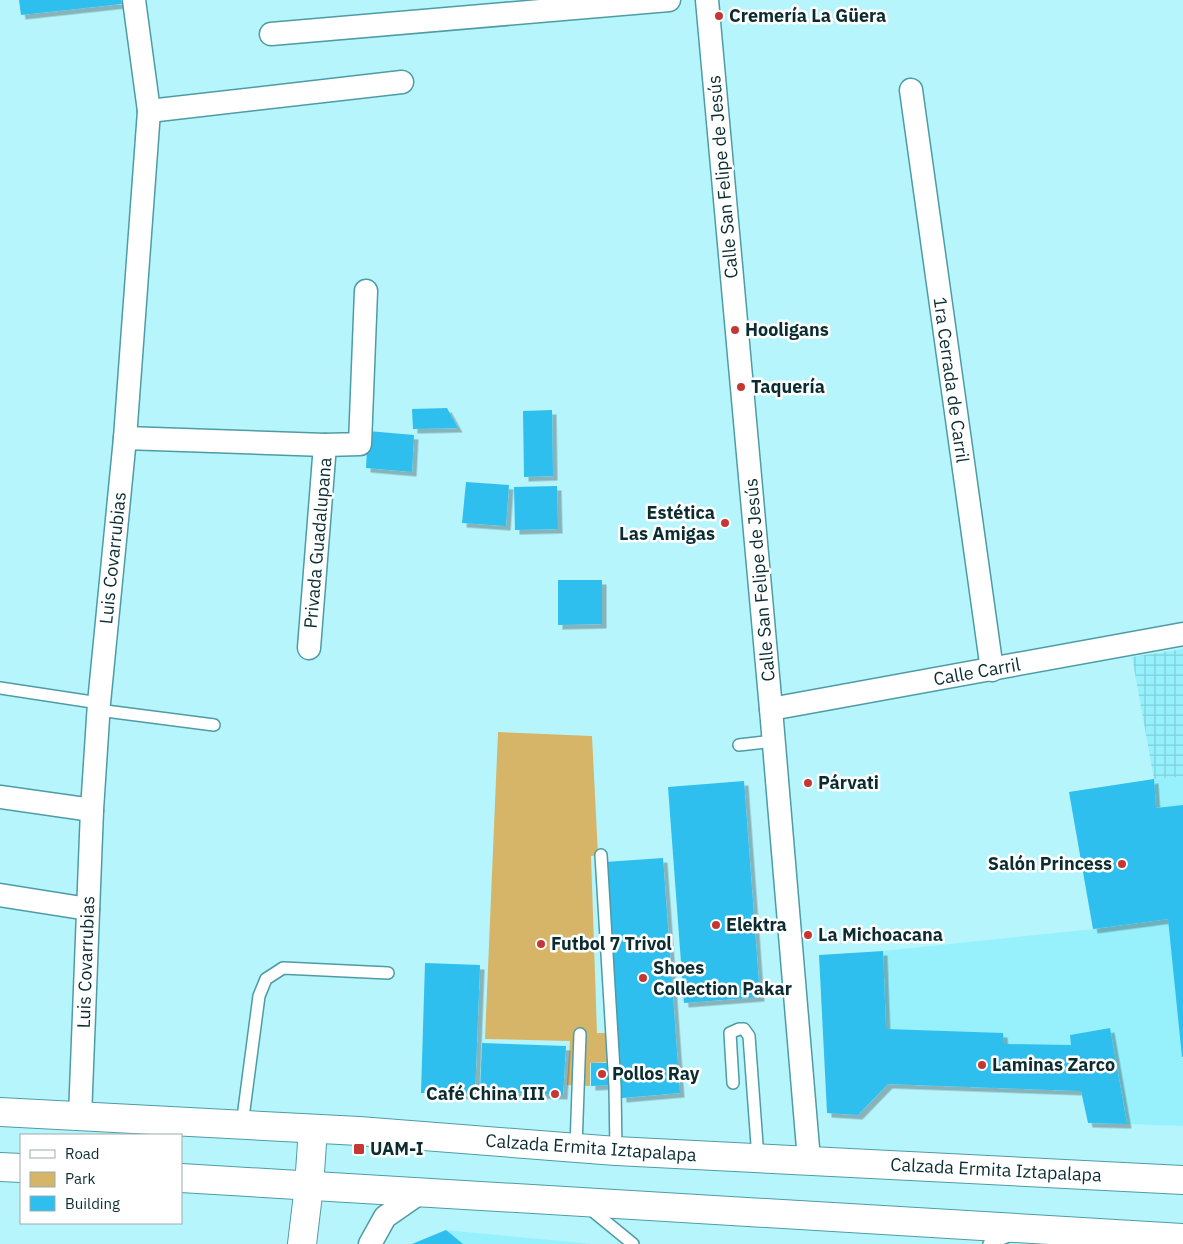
<svg xmlns="http://www.w3.org/2000/svg" width="1183" height="1244" viewBox="0 0 1183 1244" font-family="'IBM Plex Sans',sans-serif">
<defs>
<pattern id="industrial-grid" width="8" height="8" patternUnits="userSpaceOnUse" patternTransform="scale(1.25)"><rect width="8" height="8" fill="#96f1fd"/><path d="M0 4h8M4 0v8" fill="none" stroke="#80cfd9"/></pattern>
<filter id="shadow"><feDropShadow dx="4.5" dy="4.5" stdDeviation="0" flood-color="#0004"/></filter>
</defs>
<rect width="100%" height="100%" fill="#b7f5fd"/>
<g fill="#96f1fd">
<path d="M1183,777V1126L1127,1124L1110,1028L1070,1035L1081,1091L888,1084L883,951L1093,929L1069,792L1154,779Z"/>
<path d="M446,1230L592,1244H412Z"/>
</g>
<path fill="url(#industrial-grid)" d="M1183,649V777L1154,779L1132,657Z"/>
<path fill="#d6b568" d="M498,732L592,736L598,855L591,856L597,1033H609L611,1062L590,1063V1086L567,1085L570,1041L485,1039Z"/>
<g fill="#2ebfef" filter="url(#shadow)">
<path d="M19,0H121L122,4L21,15Z"/>
<path d="M447,408L458,428L413,429L412,409Z"/>
<path d="M552,410L553,476L524,477L523,411Z"/>
<path d="M368,431L414,435L412,472L366,468Z"/>
<path d="M466,482L509,485L506,526L462,523Z"/>
<path d="M557,486L558,529L515,530L514,487Z"/>
<path d="M558,580H602V624L558,625Z"/>
<path d="M1154,779L1156,808L1183,805V1057H1182L1168,919L1093,929L1069,792Z"/>
<path d="M744,781L760,997L684,1003L668,787Z"/>
<path d="M663,858L680,1093L622,1098L605,862Z"/>
<path d="M883,951L886,1029L1003,1033L1004,1044L1071,1045L1070,1035L1110,1028L1127,1124L1088,1123L1081,1091L888,1084L858,1115L827,1113L819,955Z"/>
<path d="M425,963L480,965L475,1095L421,1093Z"/>
<path d="M482,1043L566,1046L563,1095L480,1092Z"/>
<path d="M591,1063H612L613,1085L591,1086Z"/>
<path d="M446,1230L463,1244H412Z"/>
</g>
<g fill="none" stroke-linecap="round" stroke-linejoin="round">
<defs>
<g id="service">
<path d="M0,688L99,703"/>
<path d="M98,710L214,725"/>
<path d="M739,745L774,741"/>
<path d="M601,855L615,1086L616,1151"/>
<path d="M733,1083L730,1033L739,1029H744L749,1036L758,1158"/>
<path d="M242,1125L259,996L266,979L283,968L388,973"/>
<path d="M576,1147L580,1034"/>
<path d="M589,1208L633,1244"/>
<path d="M989,1244L1011,1235"/>
</g>
<g id="minor">
<path d="M707,0L771,709L809,1160"/>
<path d="M271,34L669,0"/>
<path d="M911,90L992,670"/>
<path d="M149,111L402,82"/>
<path d="M125,438L325,445L360,444L366,291"/>
<path d="M309,648L325,445"/>
<path d="M771,709L1183,634"/>
<path d="M0,797L92,810"/>
<path d="M0,895L88,909"/>
<path d="M80,1117L92,810L99,703L125,438L149,111L134,0"/>
<path d="M370,1244L385,1217L421,1192"/>
</g>
<path id="secondary" d="M302,1244L309,1186L313,1129"/>
<g id="primary">
<path d="M0,1112L359,1131L616,1151L1183,1180"/>
<path d="M0,1167L21,1168"/>
<path d="M181,1178L1183,1238"/>
</g>
</defs>
<use href="#service" stroke="#4d9ca5" stroke-width="14"/>
<use href="#minor" stroke="#4d9ca5" stroke-width="25"/>
<use href="#secondary" stroke="#4d9ca5" stroke-width="30"/>
<use href="#primary" stroke="#4d9ca5" stroke-width="30"/>
<use href="#service" stroke="#fff" stroke-width="11"/>
<use href="#minor" stroke="#fff" stroke-width="22"/>
<use href="#secondary" stroke="#fff" stroke-width="28"/>
<use href="#primary" stroke="#fff" stroke-width="28"/>
</g>
<g fill="#c53734" stroke="#fff" stroke-width="2">
<circle cx="719" cy="16" r="5"/>
<circle cx="735" cy="330" r="5"/>
<circle cx="741" cy="387" r="5"/>
<circle cx="725" cy="523" r="5"/>
<circle cx="808" cy="783" r="5"/>
<circle cx="1122" cy="864" r="5"/>
<circle cx="716" cy="925" r="5"/>
<circle cx="808" cy="935" r="5"/>
<circle cx="541" cy="944" r="5"/>
<circle cx="643" cy="978" r="5"/>
<circle cx="982" cy="1065" r="5"/>
<circle cx="602" cy="1074" r="5"/>
<circle cx="555" cy="1094" r="5"/>
<rect x="353" y="1143" width="12" height="12" rx="2.5"/>
</g>
<g text-anchor="middle" stroke-width="5" stroke-linejoin="round" paint-order="stroke">
<g font-size="18" font-weight="bold" fill="#0b2d31" stroke="#fff" text-anchor="start">
<text x="729" y="22">Cremería La Güera</text>
<text x="745" y="336">Hooligans</text>
<text x="751" y="393">Taquería</text>
<text x="715" y="519" text-anchor="end">Estética<tspan x="715" dy="21">Las Amigas</tspan></text>
<text x="818" y="789">Párvati</text>
<text x="1112" y="870" text-anchor="end">Salón Princess</text>
<text x="726" y="931">Elektra</text>
<text x="818" y="941">La Michoacana</text>
<text x="551" y="950">Futbol 7 Trivol</text>
<text x="653" y="974">Shoes<tspan x="653" dy="21">Collection Pakar</tspan></text>
<text x="992" y="1071">Laminas Zarco</text>
<text x="612" y="1080">Pollos Ray</text>
<text x="545" y="1100" text-anchor="end">Café China III</text>
<text x="370" y="1155">UAM-I</text>
</g>
<g font-size="18" fill="#0b2d31" stroke="#fff">
<text transform="translate(723 177) rotate(-95)" y="6">Calle San Felipe de Jesús</text>
<text transform="translate(951 380) rotate(82)" y="6">1ra Cerrada de Carril</text>
<text transform="translate(318 543) rotate(-85)" y="6">Privada Guadalupana</text>
<text transform="translate(113 558) rotate(-84)" y="6">Luis Covarrubias</text>
<text transform="translate(760 580) rotate(-95)" y="6">Calle San Felipe de Jesús</text>
<text transform="translate(977 672) rotate(-10)" y="6">Calle Carril</text>
<text transform="translate(86 962) rotate(-88)" y="6">Luis Covarrubias</text>
<text transform="translate(591 1148) rotate(4)" y="6">Calzada Ermita Iztapalapa</text>
<text transform="translate(996 1170) rotate(3)" y="6">Calzada Ermita Iztapalapa</text>
</g>
</g>
<rect x="20" y="1134" width="162" height="90" fill="#ffffff" stroke="#9dabad"/>
<rect x="30" y="1150" width="25" height="8" fill="#ffffff" stroke="#9dabad"/>
<text x="65" y="1159" font-size="15" fill="#0b2d31">Road</text>
<rect x="30" y="1172" width="25" height="15" fill="#d6b568" stroke="#9dabad"/>
<text x="65" y="1184" font-size="15" fill="#0b2d31">Park</text>
<rect x="30" y="1196" width="25" height="15" fill="#2ebfef" stroke="#9dabad"/>
<text x="65" y="1209" font-size="15" fill="#0b2d31">Building</text>
</svg>
